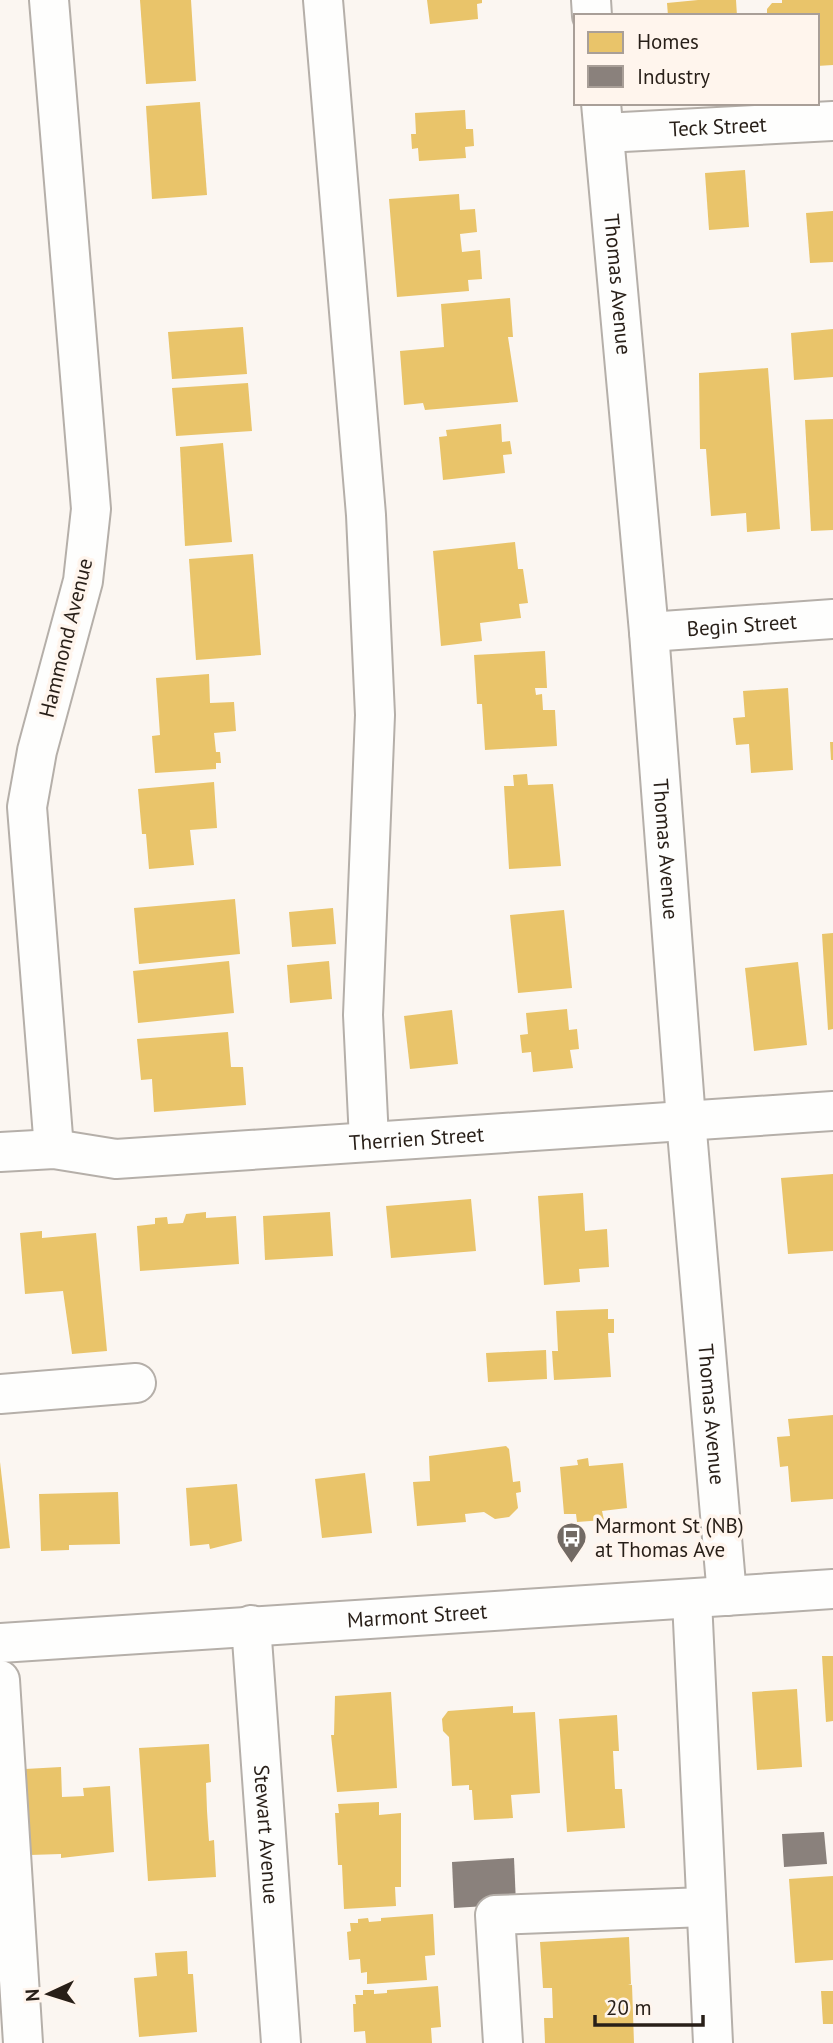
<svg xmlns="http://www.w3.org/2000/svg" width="833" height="2043" viewBox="0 0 833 2043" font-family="'PT Sans',sans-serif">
<rect width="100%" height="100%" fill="#fbf6f1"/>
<g fill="#e9c46a">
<path d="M140,0H191L196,81L146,84Z"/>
<path d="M427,0H482V3L477,4L478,19L430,24Z"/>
<path d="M698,0H736L737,16H668L667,3Z"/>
<path d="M782,0H833V65L817,66V16H767V9L772,3H782Z"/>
<path d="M200,102L207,195L152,199L146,106Z"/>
<path d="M465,110L466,129H473L474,146L465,147L466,158L419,161L418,148L412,149L411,134H416L415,113Z"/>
<path d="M745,170L749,227L709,230L705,173Z"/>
<path d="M459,194L460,210L475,209L477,232L460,234L462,252L480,250L482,279L468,280L469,291L397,297L389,199Z"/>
<path d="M833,211V262L810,263L806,213Z"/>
<path d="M510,298L513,337H508L518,402L425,410L423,403L404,405L400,351L444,347L441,304Z"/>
<path d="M243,327L247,374L172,379L168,332Z"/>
<path d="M833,329V377L794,380L791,333Z"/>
<path d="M768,368L780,529L747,532L746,513L711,516L706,449H700L699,373Z"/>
<path d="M248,383L252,431L176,436L172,388Z"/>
<path d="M833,419V530L811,531L805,420Z"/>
<path d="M501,424L502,442L510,441L512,454L503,455L505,473L443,480L439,437L447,436L446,430Z"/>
<path d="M223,443L232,542L185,546L180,447Z"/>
<path d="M515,542L518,569H523L528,603L519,604L521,618L480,623L482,641L441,646L433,551Z"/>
<path d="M253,554L261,655L196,660L189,559Z"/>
<path d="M545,651L547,688H535L536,695L542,694L543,710H555L557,746L485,750L482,704H477L474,655Z"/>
<path d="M209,674L210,703L234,702L236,731L214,733L216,752H220L221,763H216V769L155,773L152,736L160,735L156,678Z"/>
<path d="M788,688L793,770L751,773L749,744L736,745L733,718L745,717L743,691Z"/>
<path d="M830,742H833V760H831Z"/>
<path d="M527,774L528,785L553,784L561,866L509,869L504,786H514L513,775Z"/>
<path d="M214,782L217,828L190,830L194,865L149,869L146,834H142L138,789Z"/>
<path d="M235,899L240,954L139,964L134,908Z"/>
<path d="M333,908L336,944L292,947L289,912Z"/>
<path d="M564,910L572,988L518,993L510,915Z"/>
<path d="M833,933V1029L828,1030L822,934Z"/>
<path d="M229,961L234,1013L138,1023L133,971Z"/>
<path d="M329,961L332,999L290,1003L287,965Z"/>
<path d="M798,962L807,1045L754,1051L745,968Z"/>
<path d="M567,1009L569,1030L577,1029L579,1049L570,1050L573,1068L533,1072L531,1052L522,1053L520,1035L528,1034L526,1013Z"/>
<path d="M452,1010L458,1064L410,1069L404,1016Z"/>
<path d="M228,1032L231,1067H243L246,1105L154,1112L152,1079L141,1080L137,1039Z"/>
<path d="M833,1174V1251L788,1254L781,1178Z"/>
<path d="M583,1193L585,1231L607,1229L609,1267L579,1269L580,1282L544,1285L538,1196Z"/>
<path d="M471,1199L476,1251L391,1258L386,1206Z"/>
<path d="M206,1212V1218L236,1216L239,1264L140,1271L137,1226L155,1224V1218L167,1217L168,1224L183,1223L186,1214Z"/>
<path d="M330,1212L333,1256L265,1260L263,1216Z"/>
<path d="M42,1231V1238L96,1233L107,1351L72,1354L63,1291L25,1294L20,1233Z"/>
<path d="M608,1309V1319H614V1333H608L611,1377L554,1380L552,1351H558L556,1311Z"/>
<path d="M546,1350L547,1379L488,1382L486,1353Z"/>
<path d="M833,1415V1499L791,1502L788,1466L780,1467L777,1437L790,1436L788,1419Z"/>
<path d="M506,1446L509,1449L513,1482L520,1481L521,1492L516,1493L518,1508L509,1517L495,1519L484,1512L465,1514L466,1522L417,1526L413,1482L430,1481L429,1456Z"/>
<path d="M588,1458L589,1466L623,1463L627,1508L602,1511L604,1520L577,1522L576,1514H564L560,1467L578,1465L577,1460Z"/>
<path d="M0,1462L10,1548L0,1549Z"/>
<path d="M365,1473L372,1533L322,1538L315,1479Z"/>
<path d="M237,1484L242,1541L210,1549L209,1544L190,1546L186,1488Z"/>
<path d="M118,1492L120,1544L69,1545V1550L41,1551L39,1494Z"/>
<path d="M822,1656H833V1721L826,1722Z"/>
<path d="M797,1689L802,1767L757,1770L752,1692Z"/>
<path d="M391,1692L397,1788L337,1792L331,1735H334L335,1696Z"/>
<path d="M513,1706V1713L535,1712L540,1793L511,1795L513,1818L474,1820L472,1790H469V1785L452,1786L449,1737L443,1731L442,1719L448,1711Z"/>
<path d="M617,1715L619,1751H613L615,1789H622L625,1828L567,1832L559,1719Z"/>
<path d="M209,1744L211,1782L206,1783L207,1811L209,1841L214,1840L216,1877L148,1881L139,1748Z"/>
<path d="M61,1767L62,1797L84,1796L83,1788L110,1786L114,1852L61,1858V1854L30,1855L25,1769Z"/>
<path d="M379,1802V1815L401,1813V1887H395L396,1906L344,1909L342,1865H338L335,1813H339L338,1804Z"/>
<path d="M833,1876V1960L795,1963L789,1879Z"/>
<path d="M433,1914L435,1955L425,1956L427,1980L367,1984V1972L361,1973L360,1959L349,1960L347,1932L351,1931L350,1923H358V1919L368,1918L369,1922L381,1921V1918Z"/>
<path d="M629,1937L631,1984H628L632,1985L634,2043H545L544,2018H553L552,1988H543L540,1942Z"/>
<path d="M187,1951L188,1974H193L197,2032L139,2037L134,1978L157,1976L155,1953Z"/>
<path d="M438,1986L441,2027L431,2028L432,2043H366L365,2031L354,2032L353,2004H356L355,1995H363V1990H374V1994L387,1993V1990Z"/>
<path d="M821,1991H833V2024H823Z"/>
</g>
<g fill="#8a817c">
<path d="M824,1832L827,1864L784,1867L782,1834Z"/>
<path d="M514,1858L516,1904L454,1908L452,1862Z"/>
</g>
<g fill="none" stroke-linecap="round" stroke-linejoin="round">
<defs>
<g id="minor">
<path d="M49,0L91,509L83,581L37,751L27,807L54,1149"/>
<path d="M323,0L366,515L375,715L363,1015L369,1140"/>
<path d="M591,0L592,16"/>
<path id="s1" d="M601,103L649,632L686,1120L727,1596"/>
<path id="s2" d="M604,133L833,121"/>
<path id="s3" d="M649,632L833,619"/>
<path id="s4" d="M0,1152L54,1149L116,1159L833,1111"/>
<path d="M0,1394L136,1383"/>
<path d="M692,1600L713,2043"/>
<path id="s5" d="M251,1625L281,2043"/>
<path d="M0,1680L23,2043"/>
<path d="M503,2043L495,1915L705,1907"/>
</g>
<g id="major">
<path id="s6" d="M0,1643L833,1589"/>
</g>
</defs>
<use href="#minor" stroke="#b5afa9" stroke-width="42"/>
<use href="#major" stroke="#b5afa9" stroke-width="42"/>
<use href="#minor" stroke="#fefefd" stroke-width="38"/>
<use href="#major" stroke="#fefefd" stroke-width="38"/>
</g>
<defs>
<symbol id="bus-pin" viewBox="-11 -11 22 30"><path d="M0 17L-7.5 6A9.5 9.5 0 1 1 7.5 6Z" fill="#726a64" stroke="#fff5ed"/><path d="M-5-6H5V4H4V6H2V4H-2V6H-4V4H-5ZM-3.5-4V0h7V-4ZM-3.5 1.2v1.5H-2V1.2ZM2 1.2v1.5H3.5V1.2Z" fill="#fff"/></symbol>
</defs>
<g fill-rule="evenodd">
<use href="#bus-pin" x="554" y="1520" width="35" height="47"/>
</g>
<g text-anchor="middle" stroke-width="7" stroke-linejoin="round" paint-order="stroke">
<g font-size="21" fill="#281f18" stroke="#fff5ed">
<text dy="7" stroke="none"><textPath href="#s2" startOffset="114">Teck Street</textPath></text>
<text dy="7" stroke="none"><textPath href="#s1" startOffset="182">Thomas Avenue</textPath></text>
<text dy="7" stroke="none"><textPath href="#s3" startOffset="93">Begin Street</textPath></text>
<text transform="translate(66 638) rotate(-76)" y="7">Hammond Avenue</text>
<text dy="7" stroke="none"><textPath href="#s1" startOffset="749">Thomas Avenue</textPath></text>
<text dy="7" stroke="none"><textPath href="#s4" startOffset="418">Therrien Street</textPath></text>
<text dy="7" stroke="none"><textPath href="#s1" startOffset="1316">Thomas Avenue</textPath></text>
<text dy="7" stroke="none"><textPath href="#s6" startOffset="418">Marmont Street</textPath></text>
<text dy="7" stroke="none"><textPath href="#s5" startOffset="210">Stewart Avenue</textPath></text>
</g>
<g font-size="21" fill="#281f18" stroke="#fff5ed" text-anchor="start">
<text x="595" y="1533">Marmont St (NB)<tspan x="595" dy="24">at Thomas Ave</tspan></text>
</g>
</g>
<rect x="574" y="14" width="245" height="91" fill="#fff5ed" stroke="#a99f98" stroke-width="2"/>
<rect x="588" y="32" width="35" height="21" fill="#e9c46a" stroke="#a99f98" stroke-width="2"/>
<text x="637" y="49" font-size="21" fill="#281f18">Homes</text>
<rect x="588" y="66" width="35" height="21" fill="#8a817c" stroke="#a99f98" stroke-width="2"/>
<text x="637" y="84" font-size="21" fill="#281f18">Industry</text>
<g transform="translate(49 1994) rotate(266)" stroke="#fff5ed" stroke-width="5" paint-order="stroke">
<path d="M0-5L12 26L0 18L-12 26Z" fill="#281f18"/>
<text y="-10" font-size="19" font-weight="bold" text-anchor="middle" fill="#281f18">N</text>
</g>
<path d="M595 2015v10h108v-10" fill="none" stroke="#281f18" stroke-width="3.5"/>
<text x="606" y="2015" font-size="21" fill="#281f18" stroke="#fff5ed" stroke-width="5" paint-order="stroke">20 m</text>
</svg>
